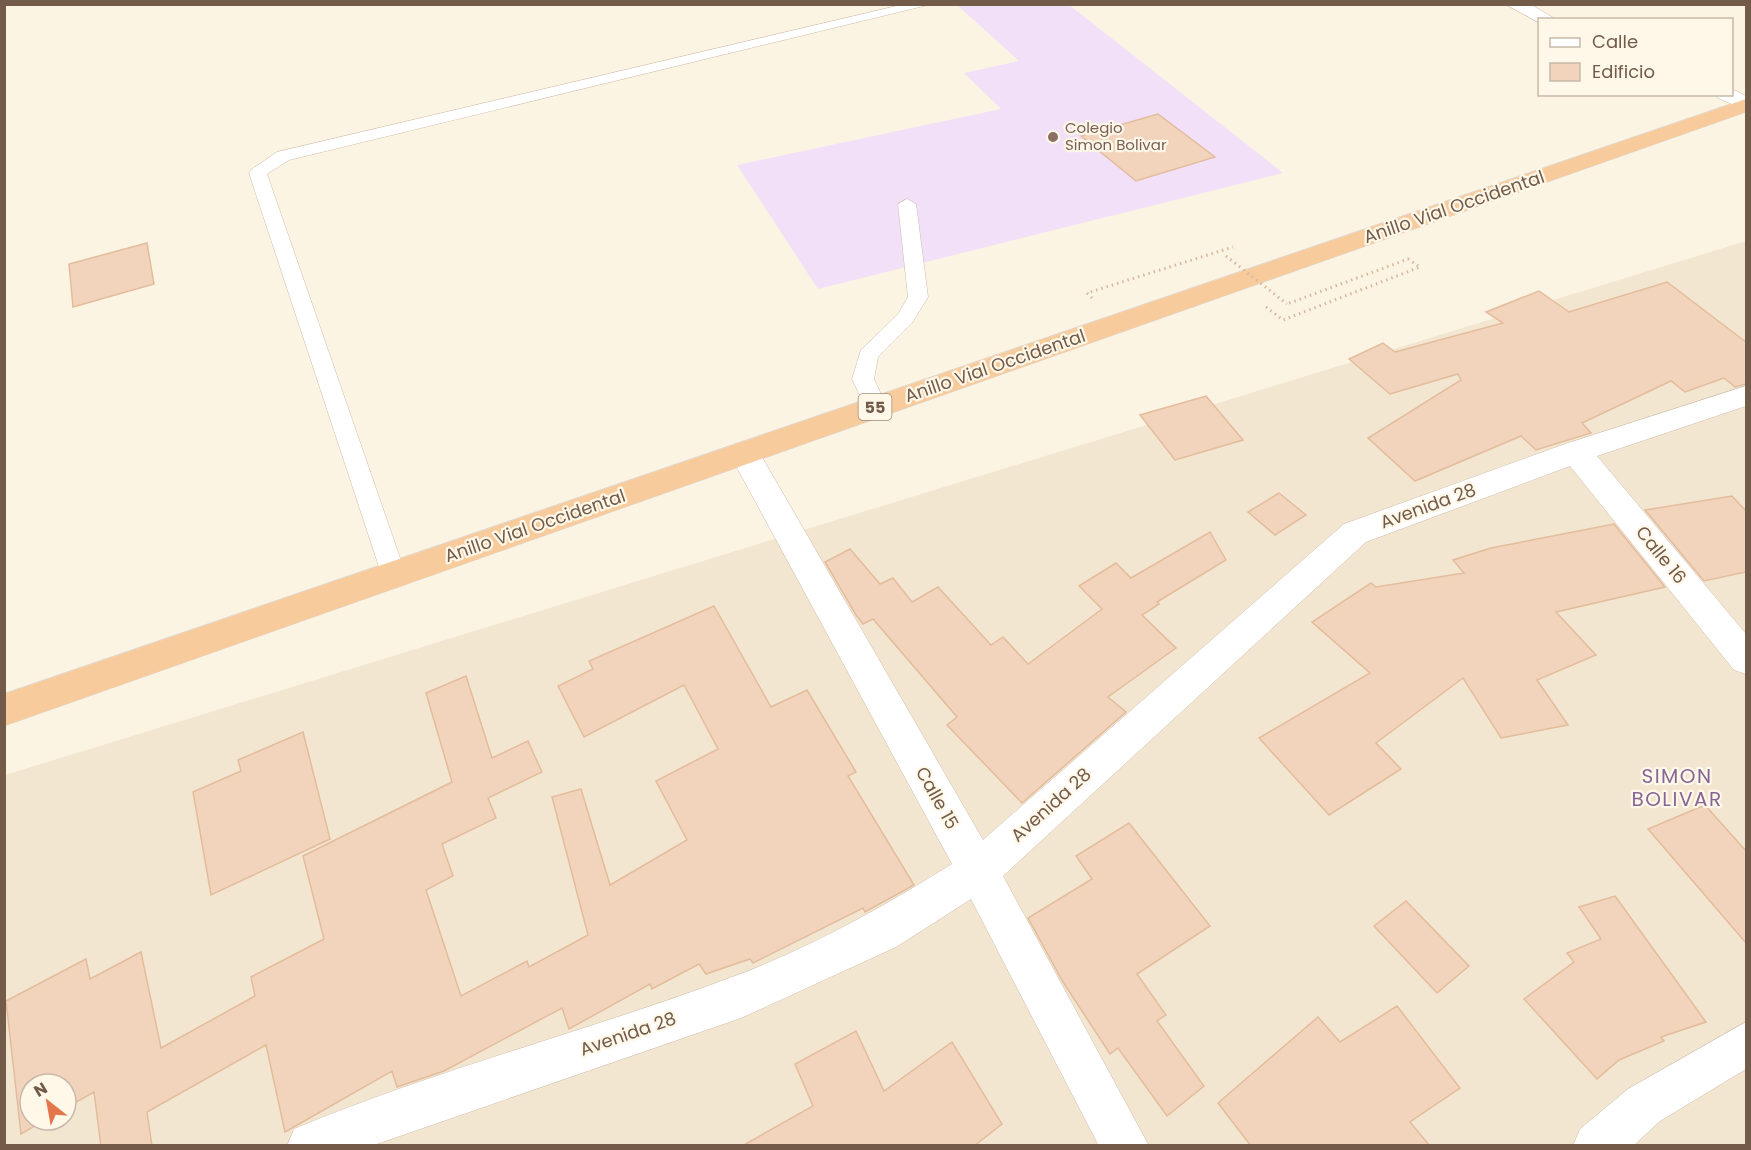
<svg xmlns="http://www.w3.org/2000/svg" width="1751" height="1150" viewBox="0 0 1751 1150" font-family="Poppins,sans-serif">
<rect width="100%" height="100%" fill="#fcf4e3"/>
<path fill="#f3e6d1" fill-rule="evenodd" d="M1746,241V1145L5,1146V775ZM30,1084H66V1120H30Z"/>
<path fill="#f1e0f8" d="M1068,4L1283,173L818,289L737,165L1001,109L964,73L1019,61L957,5Z"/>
<g fill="#f1d4bb" stroke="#e3bc9c" stroke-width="1.5">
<path d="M1158,114L1215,157L1136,181L1081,136Z"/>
<path d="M147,243L154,284L73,307L69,264Z"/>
<path d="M1667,282L1746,342V384L1735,387L1724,378L1685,392L1671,381L1582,423L1591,433L1536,450L1521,436L1415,481L1368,438L1461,380L1458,374L1390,394L1349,359L1383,343L1395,352L1503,323L1486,312L1539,291L1569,312Z"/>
<path d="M1206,396L1243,440L1175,460L1140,415Z"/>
<path d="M1279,493L1306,515L1275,535L1248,512Z"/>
<path d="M1732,496L1746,511V572L1704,581L1645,510Z"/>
<path d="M1614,524L1665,587L1556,612L1596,655L1537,680L1568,725L1501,738L1463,678L1376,743L1401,769L1329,815L1259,738L1370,673L1312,622L1371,583L1376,587L1464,573L1453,560L1491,548Z"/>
<path d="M1210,532L1226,560L1157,602L1159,604L1142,615L1176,648L1108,697L1126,712L1022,803L947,725L957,717L873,619L863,624L856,615L825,562L850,549L880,584L893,578L912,602L938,587L991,645L1003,637L1028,664L1102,609L1079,586L1116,563L1131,578Z"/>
<path d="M714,606L771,707L807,690L856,772L848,776L914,885L865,912L863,908L753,963L750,959L706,974L699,964L652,989L650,984L569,1029L562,1008L444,1071L397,1087L392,1071L285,1132L266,1045L147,1112L152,1146H101L94,1092L66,1108V1084H30V1120H45L21,1134L6,1001L86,959L90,979L141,952L161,1048L255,996L251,977L324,939L303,856L452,782L426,693L466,676L492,758L528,741L542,772L488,798L496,818L442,844L453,876L426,890L461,996L527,961L529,967L588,935L552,797L581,789L610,885L687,840L656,781L718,749L684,685L584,737L558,686L593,669L589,661Z"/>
<path d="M303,732L330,839L211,895L193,792L241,771L238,760Z"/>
<path d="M1705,805L1746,851V943L1648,829Z"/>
<path d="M1129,823L1210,926L1137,974L1166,1015L1157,1021L1204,1086L1167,1116L1118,1048L1110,1054L1063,982L1028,918L1092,879L1076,856Z"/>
<path d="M1615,896L1706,1022L1661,1037L1664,1041L1619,1060L1597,1079L1524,999L1574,962L1567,953L1601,939L1579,907Z"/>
<path d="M1406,901L1469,966L1437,993L1374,926Z"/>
<path d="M1397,1006L1460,1088L1410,1122L1430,1146H1251L1218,1103L1318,1017L1340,1042Z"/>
<path d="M856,1031L884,1091L952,1042L1002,1124L974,1146H742L813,1106L795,1064Z"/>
</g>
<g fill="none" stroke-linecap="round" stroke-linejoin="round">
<defs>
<g id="service">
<path d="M905,4H932L289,160L267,174L406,575L402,582L393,585L384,582L249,173L252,169L277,152Z"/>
<path d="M907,199L916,204L928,297L912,323L878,357L874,379L887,407L884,412L876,415L868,412L852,379L861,350L898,314L908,297L898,204Z"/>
</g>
<g id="minor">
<path d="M1505,4H1530L1557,20H1540V23Z"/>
<path d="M1732,89L1746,96V110L1718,98L1715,94H1732Z"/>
<path d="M1746,386V406L1597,456L1746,634V674L1734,670L1570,466L1366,542L1003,876L1149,1146H1099L971,899L896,947L741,1018L371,1146H287L294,1129C438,1069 589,1031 735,976C812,947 883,907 952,864L729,453L733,445L744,442L755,445L983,840L1344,524L1565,444Z"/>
<path d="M1746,1022V1069L1660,1121L1633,1146H1573L1580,1129L1628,1089Z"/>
</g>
<path id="trunk" d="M1746,99V112L4,726V694Z"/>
</defs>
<use href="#service" stroke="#cdbcaa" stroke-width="1"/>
<use href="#minor" stroke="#cdbcaa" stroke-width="1"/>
<use href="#trunk" stroke="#dbd4d0" stroke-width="1"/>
<g stroke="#d5b89e" stroke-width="3" stroke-dasharray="1.5 4" stroke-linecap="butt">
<path d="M1092,298L1087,293L1233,247"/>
<path d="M1266,307L1283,320L1420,267L1408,259L1287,304"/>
</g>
<use href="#service" fill="#fff" fill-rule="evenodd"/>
<use href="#minor" fill="#fff" fill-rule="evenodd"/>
<use href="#trunk" fill="#f7cb9c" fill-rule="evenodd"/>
<path stroke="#d5b89e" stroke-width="3" stroke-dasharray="1.5 4" stroke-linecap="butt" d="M1226,256L1287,304"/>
</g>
<circle fill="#8d6e63" stroke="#fff8e9" stroke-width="2" cx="1053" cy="137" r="6"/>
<g text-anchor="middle" stroke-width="4.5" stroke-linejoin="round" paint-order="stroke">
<g font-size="15" fill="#785e54" stroke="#fff8e9" text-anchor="start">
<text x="1065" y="133">Colegio<tspan x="1065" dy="17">Simon Bolivar</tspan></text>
</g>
<rect fill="#fff8e9" stroke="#9d8a7a" stroke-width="1.5" x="858.5" y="394" width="33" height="26" rx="4.5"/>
<g font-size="16" font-weight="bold" fill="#735b4a">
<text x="875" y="413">55</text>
</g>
<g font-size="18" fill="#735b4a" stroke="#fff8e9">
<text transform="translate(1454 207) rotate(-19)" y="6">Anillo Vial Occidental</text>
<text transform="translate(995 366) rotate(-19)" y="6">Anillo Vial Occidental</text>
<text transform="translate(1428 506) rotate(-20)" y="6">Avenida 28</text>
<text transform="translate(535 526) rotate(-19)" y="6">Anillo Vial Occidental</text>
<text transform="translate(1661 555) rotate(51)" y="6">Calle 16</text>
<text transform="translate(937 798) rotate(61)" y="6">Calle 15</text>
<text transform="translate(1051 805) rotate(-42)" y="6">Avenida 28</text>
<text transform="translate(628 1034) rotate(-19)" y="6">Avenida 28</text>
</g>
<g font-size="20" letter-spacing="1.5" fill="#896596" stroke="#fff8e9">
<text x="1677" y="783">SIMON<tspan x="1677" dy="23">BOLIVAR</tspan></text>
</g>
</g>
<rect width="1751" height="1150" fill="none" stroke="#735b4a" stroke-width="12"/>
<rect x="1538" y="18" width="195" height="78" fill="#fff8e9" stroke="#c7b9a9" stroke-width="1.5"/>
<rect x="1550" y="38" width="30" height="9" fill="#ffffff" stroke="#c7b9a9" stroke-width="1.5"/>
<text x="1592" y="48" font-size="18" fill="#735b4a">Calle</text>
<rect x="1550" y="63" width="30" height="18" fill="#f1d4bb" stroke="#c7b9a9" stroke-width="1.5"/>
<text x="1592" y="78" font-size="18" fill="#735b4a">Edificio</text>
<g transform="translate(48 1102) rotate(329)"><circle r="28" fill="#fff8e9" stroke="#c7b9a9" stroke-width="1.5"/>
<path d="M0-4.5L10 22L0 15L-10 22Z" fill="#e4774a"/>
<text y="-9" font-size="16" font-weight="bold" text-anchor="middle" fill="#735b4a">N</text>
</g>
</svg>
